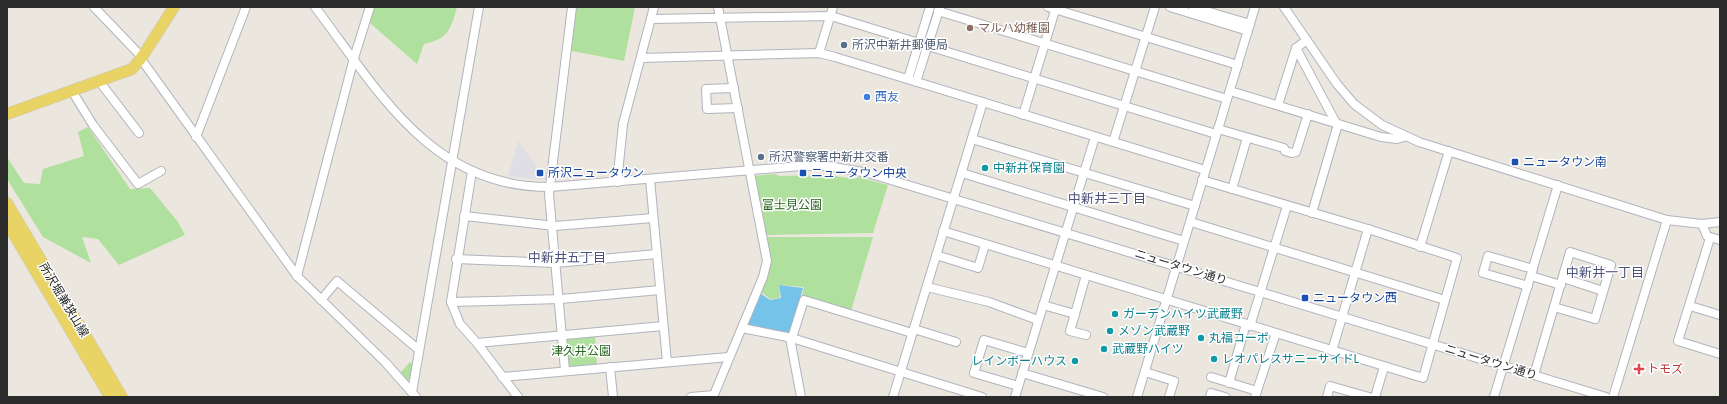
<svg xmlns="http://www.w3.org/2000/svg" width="1727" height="404" viewBox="0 0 1727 404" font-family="'Archivo Narrow','Noto Sans JP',sans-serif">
<rect width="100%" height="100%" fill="#ece7de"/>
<path fill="#e0dee5" d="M518,141L547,180L508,176Z"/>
<g fill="#b0e09d">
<path d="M374,7H457C451,29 448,39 424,44L417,64L370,23Z"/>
<path d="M574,7H635L624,61L567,50Z"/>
<path d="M88,127L130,189L150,188L178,222L185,235L119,265L98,239L82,237L91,263L43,237L7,179V157L24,183L40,184L43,169L84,156L78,132Z"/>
<path d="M775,174L779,176L828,175L855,179L858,177L888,185L873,233L765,235L755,176Z"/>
<path d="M766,237H873L851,311L802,296L804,287L779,285L780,298L770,299L760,291L770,256Z"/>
<path d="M595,335L597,365L567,367L564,337Z"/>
<path d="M410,362L414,366L412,379L407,381L400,373Z"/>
</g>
<path fill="#76c3e9" d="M779,285L803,288L791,330L785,334L749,326L748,323L760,293L770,300L781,298Z"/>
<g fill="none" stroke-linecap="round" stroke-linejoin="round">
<defs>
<g id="minor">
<path d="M94,7L139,54L141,59L297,276L386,363L416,397"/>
<path d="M315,7C378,90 431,188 550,187L801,166H828L868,173L1606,397"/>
<path d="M1048,7L1238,65"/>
<path d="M1170,7L1248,31"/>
<path d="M1193,7L1250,24"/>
<path d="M1284,7L1337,84L1354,104L1382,125L1419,142L1667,220L1702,224L1720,222"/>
<path d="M938,11L1227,99"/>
<path d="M652,19L831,16L919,43"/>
<path d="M1307,40L1296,48L1336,123"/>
<path d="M928,46L1216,134"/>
<path d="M819,53L833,7"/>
<path d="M642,58L819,53L835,57L1205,170"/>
<path d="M908,79L930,7"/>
<path d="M99,81L139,133"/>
<path d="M916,82L940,7"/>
<path d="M734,88L706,89L707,109L738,108"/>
<path d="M72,91L93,125L138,184L161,171"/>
<path d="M1230,91L1381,137L1397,139L1404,137"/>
<path d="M1278,105L1296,48"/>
<path d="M1023,115L1056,7"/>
<path d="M1218,129L1284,148L1285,151L1292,153L1296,152L1308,114"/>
<path d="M196,137L246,7"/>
<path d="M972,139L1195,206"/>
<path d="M1113,142L1155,7"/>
<path d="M472,171L451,302L460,324L477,343L518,397"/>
<path d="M962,173L1184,241"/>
<path d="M650,179L667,362"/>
<path d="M618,182V173L623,124L654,7"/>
<path d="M1232,189L1247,138"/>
<path d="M1312,213L1338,124"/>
<path d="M464,216L555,226L653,218"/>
<path d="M1191,222L1445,300"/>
<path d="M1702,224L1707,236L1720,240"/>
<path d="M943,231L1423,378L1457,258L1368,229L1202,180"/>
<path d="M1710,238L1678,341L1720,354"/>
<path d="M1420,247L1449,151"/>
<path d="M936,255L978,268L985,245"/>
<path d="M456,259L555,263L657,254"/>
<path d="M297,276L354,58L370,7"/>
<path d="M1531,276L1561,285"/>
<path d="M1563,278L1603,291"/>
<path d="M1528,286L1483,273L1488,256L1533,269"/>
<path d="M927,287L989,302L1038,320"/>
<path d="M321,300L337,281L419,350"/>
<path d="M451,302L561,299L660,290"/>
<path d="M1043,305L1075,314L1070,331L1086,335"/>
<path d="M1690,306L1720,315"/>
<path d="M1075,314L1086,275"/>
<path d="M1250,326L1287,206"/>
<path d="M742,328L792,338L982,397"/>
<path d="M914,329L956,342"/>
<path d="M790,338L801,397"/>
<path d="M792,338L804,300L912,333"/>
<path d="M477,343L663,326"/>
<path d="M1332,351L1368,229"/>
<path d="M610,367L613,397"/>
<path d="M565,370L549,194L572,7"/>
<path d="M1145,372L1174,381L1169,397"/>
<path d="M1022,373L1103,397"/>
<path d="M1534,375L1570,252L1611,265L1595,319L1554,307"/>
<path d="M502,377L729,357"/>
<path d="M1211,377L1257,391"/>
<path d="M1229,383L1246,324"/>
<path d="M1018,386L974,373L984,340L1028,353"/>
<path d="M412,392L479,7"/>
<path d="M691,397L714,395"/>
<path d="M713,397L763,277L767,261L718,7"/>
<path d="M893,397L983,102"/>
<path d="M1015,397L1095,137"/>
<path d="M1137,397L1255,7"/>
<path d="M1210,397L1211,393L1225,397"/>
<path d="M1255,397L1276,333"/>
<path d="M1327,397L1330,386L1369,397"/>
<path d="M1375,397L1384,367"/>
<path d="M1494,397L1558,185"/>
<path d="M1613,397L1667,220"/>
</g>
<g id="major">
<path d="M7,114L132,69L142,57L174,7"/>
<path d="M7,203L122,397"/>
<path d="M7,223L110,397"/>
</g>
</defs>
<use href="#minor" stroke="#b1b3be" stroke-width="10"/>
<use href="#major" stroke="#c8c8c8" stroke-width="12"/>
<use href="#minor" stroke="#fff" stroke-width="8"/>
<use href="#major" stroke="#ead365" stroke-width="11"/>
</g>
<circle fill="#8d6e63" stroke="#fff" stroke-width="1.5" cx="970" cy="28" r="4"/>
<g fill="#5c6f8a" stroke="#fff" stroke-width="1.5">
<circle cx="844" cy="45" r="4"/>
<circle cx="761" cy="157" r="4"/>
</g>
<circle fill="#3f7fe0" stroke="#fff" stroke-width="1.5" cx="867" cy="97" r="4"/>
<g fill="#1a4fb4" stroke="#fff" stroke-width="1.5">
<rect x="1511" y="158" width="8" height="8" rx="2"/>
<rect x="536" y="169" width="8" height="8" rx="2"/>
<rect x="799" y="169" width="8" height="8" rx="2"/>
<rect x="1301" y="294" width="8" height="8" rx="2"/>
</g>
<g fill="#0f9aa8" stroke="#fff" stroke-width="1.5">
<circle cx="985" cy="168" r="4"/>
<circle cx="1115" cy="314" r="4"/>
<circle cx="1110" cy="331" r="4"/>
<circle cx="1201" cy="338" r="4"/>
<circle cx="1104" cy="349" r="4"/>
<circle cx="1214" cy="359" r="4"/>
<circle cx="1075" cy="361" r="4"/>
</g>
<path fill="#e0444e" stroke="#fff" stroke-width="1.5" d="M1637 363h4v4h4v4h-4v4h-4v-4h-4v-4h4z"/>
<g text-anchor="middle" stroke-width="3" stroke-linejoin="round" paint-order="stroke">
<g font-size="12" fill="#785e54" stroke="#fff" text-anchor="start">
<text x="978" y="32">マルハ幼稚園</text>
</g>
<g font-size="12" fill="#4e5e75" stroke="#fff" text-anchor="start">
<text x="852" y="49">所沢中新井郵便局</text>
<text x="769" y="161">所沢警察署中新井交番</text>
</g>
<g font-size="12" fill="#366cbe" stroke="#fff" text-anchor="start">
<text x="875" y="101">西友</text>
</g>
<g font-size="12" fill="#164399" stroke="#fff" text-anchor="start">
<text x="1523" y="166">ニュータウン南</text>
<text x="548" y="177">所沢ニュータウン</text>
<text x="811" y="177">ニュータウン中央</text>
<text x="1313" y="302">ニュータウン西</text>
</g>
<g font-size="12" fill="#0d838f" stroke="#fff" text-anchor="start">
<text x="993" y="172">中新井保育園</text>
<text x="1123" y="318">ガーデンハイツ武蔵野</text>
<text x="1118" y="335">メゾン武蔵野</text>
<text x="1209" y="342">丸福コーポ</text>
<text x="1112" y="353">武蔵野ハイツ</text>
<text x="1222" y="363">レオパレスサニーサイドL</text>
<text x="1067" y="365" text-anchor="end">レインボーハウス</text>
</g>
<g font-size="12" fill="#28651e" stroke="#fff">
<text x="792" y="209">富士見公園</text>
<text x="581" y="355">津久井公園</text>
</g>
<g font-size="12" fill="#2b2b2b" stroke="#fff">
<text transform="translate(1181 267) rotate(17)" y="4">ニュータウン通り</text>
<text transform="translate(64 300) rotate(59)" y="4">所沢堀兼狭山線</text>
<text transform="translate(1491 362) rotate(17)" y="4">ニュータウン通り</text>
</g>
<g font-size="12" fill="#be3a42" stroke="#fff" text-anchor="start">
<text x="1647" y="373">トモズ</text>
</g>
<g font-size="13" fill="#4d527a" stroke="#fff">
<text x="1107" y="203">中新井三丁目</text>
<text x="567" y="262">中新井五丁目</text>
<text x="1605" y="277">中新井一丁目</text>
</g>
</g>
<rect width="1727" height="404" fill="none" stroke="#2b2b2b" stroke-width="16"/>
</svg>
